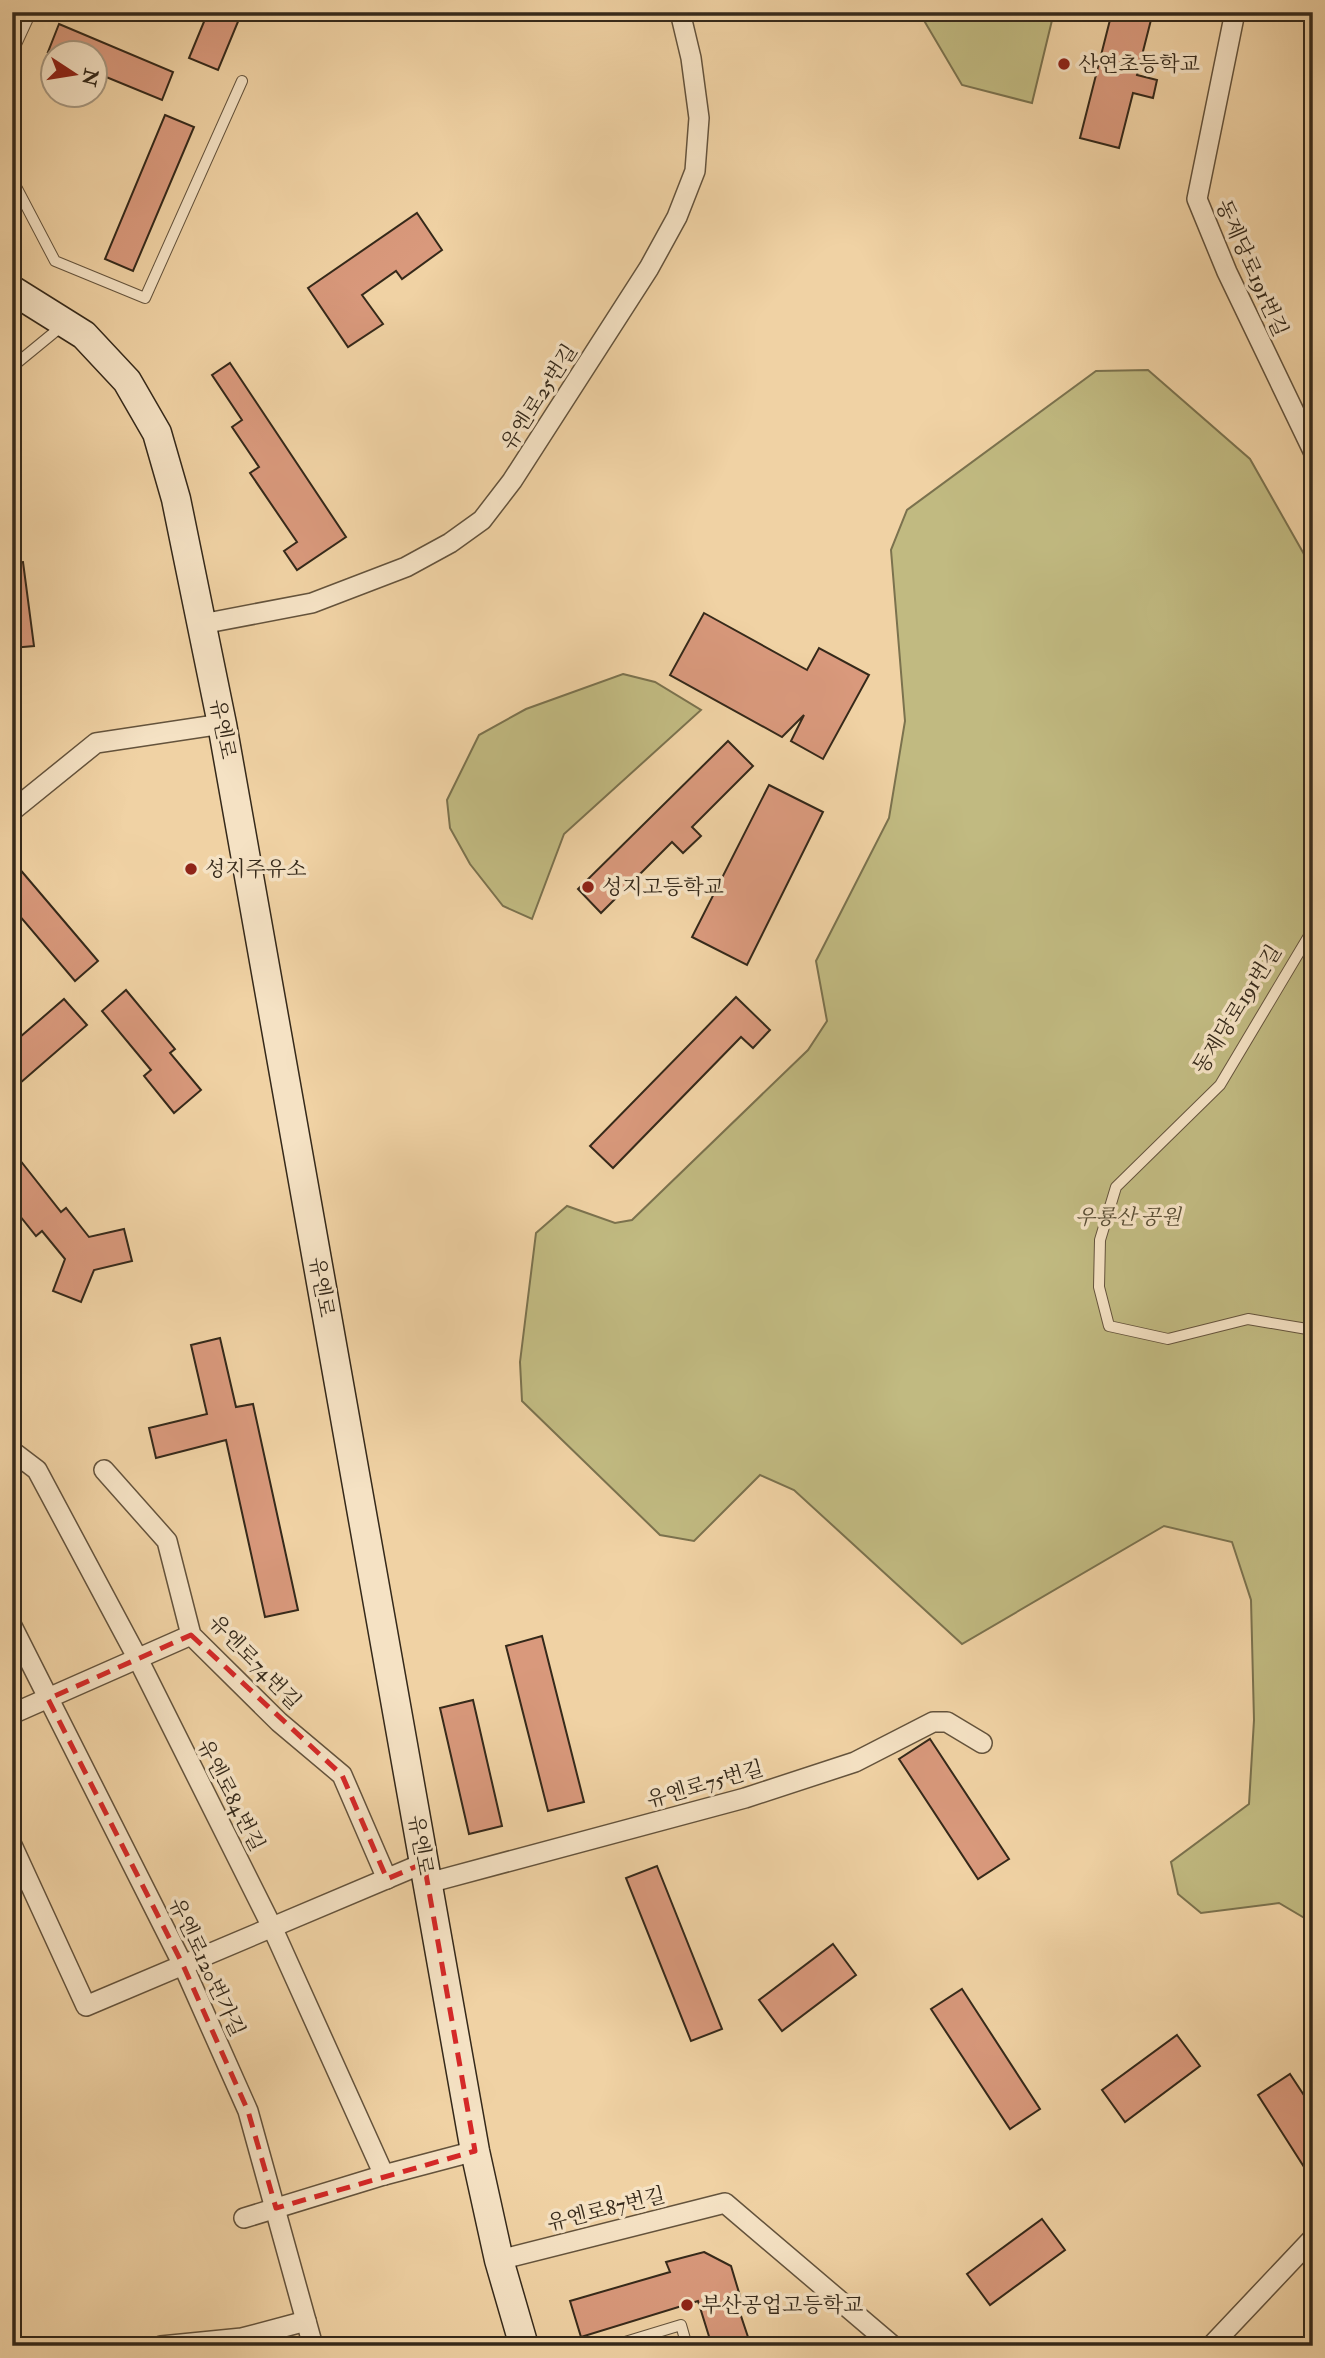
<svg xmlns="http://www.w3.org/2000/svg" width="1325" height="2358" viewBox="0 0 1325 2358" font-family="'IM FELL Double Pica','Noto Serif KR',serif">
<rect width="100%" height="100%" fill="#f0d2a4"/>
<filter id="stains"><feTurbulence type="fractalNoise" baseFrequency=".00286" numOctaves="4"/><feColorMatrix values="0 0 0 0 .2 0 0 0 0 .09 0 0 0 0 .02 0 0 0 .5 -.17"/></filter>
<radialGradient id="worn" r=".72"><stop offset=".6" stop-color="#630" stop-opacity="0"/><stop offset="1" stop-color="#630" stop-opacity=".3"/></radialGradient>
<g fill="#c1ba81" stroke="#7b724e" stroke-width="2">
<path d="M919,12H1054L1032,103L962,85Z"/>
<path d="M1148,370L1250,459L1313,570V1923L1279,1903L1201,1913L1178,1894L1171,1862L1249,1804L1254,1720L1251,1600L1232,1542L1164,1526L962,1644L794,1490L760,1475L694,1541L660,1535L522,1401L520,1362L536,1233L567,1206L615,1223L632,1220L808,1050L827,1021L816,961L889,818L905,721L891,550L907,510L1096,371Z"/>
<path d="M623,674L655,682L701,710L564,834L532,919L503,906L470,864L450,828L447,800L479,735L526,709Z"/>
</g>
<g fill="#d9997c" stroke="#35291a" stroke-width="2">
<path d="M208,12H242L218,70L189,58Z"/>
<path d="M1112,12H1153L1137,75L1157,80L1153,98L1133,93L1119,148L1080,138Z"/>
<path d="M59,24L173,72L162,100L94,72V52H48Z"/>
<path d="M165,115L194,127L133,271L105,259Z"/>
<path d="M417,213L442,250L402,279L396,271L362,295L383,324L348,347L308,288Z"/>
<path d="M230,363L346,537L297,570L284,551L297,542L250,473L259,467L232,427L242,420L212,375Z"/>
<path d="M23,562L34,646L12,648V563Z"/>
<path d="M704,613L807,670L819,648L869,675L823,759L791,741L804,715L782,737L670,675Z"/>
<path d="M728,741L753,766L692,827L701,836L683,853L672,842L601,913L578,889Z"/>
<path d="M769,785L823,812L747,965L692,937Z"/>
<path d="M12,860L98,961L75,981L12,907Z"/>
<path d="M126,990L175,1049L170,1053L201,1090L174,1113L144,1076L151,1070L102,1011Z"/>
<path d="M736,997L770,1030L753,1048L741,1037L613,1168L590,1146Z"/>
<path d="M64,999L87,1025L12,1090V1044Z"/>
<path d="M12,1150L61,1212L66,1208L89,1237L124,1229L132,1261L94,1270L81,1302L53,1291L65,1259L42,1231L36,1236L12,1206Z"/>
<path d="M220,1338L236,1407L253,1404L298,1610L265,1617L226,1440L156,1458L149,1428L207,1414L191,1345Z"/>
<path d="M542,1636L584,1802L548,1811L506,1646Z"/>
<path d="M473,1700L502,1826L469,1834L440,1708Z"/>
<path d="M930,1739L1009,1859L978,1879L899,1759Z"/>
<path d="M657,1866L722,2029L691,2041L626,1878Z"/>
<path d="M833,1944L856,1975L782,2031L759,2000Z"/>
<path d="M962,1989L1040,2109L1010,2129L931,2009Z"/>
<path d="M1177,2035L1200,2066L1125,2122L1102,2090Z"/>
<path d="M1290,2074L1313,2109V2181L1258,2095Z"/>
<path d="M1042,2219L1065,2250L990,2305L967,2274Z"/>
<path d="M704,2252L731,2266L740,2296L735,2298L751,2346H712L698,2301L581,2337L570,2301L670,2272L666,2262Z"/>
</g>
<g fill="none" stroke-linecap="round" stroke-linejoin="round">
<defs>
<g id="lane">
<path d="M12,53L31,12"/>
<path d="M12,179L55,261L145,298L242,81"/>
<path d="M12,367L62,326"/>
<path d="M1313,929L1220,1085L1116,1187L1100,1240L1099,1287L1109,1326L1168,1339L1248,1319L1313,1330"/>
<path d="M612,2346L681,2325L687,2346"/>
</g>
<g id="street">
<path d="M1235,12L1197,199L1227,272L1313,451"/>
<path d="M202,624L312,603L406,567L450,543L482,520L512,481L649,268L677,217L695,171L699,118L691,58L680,12"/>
<path d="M12,811L96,743L222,724"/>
<path d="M12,1451L37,1470L138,1659L272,1927L384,2175"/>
<path d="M104,1470L167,1541L191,1635L279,1722L342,1775L387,1879"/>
<path d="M12,1626L183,1965L248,2111L313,2346"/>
<path d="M12,1714L191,1635"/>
<path d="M12,1845L86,2006L424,1863"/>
<path d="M428,1883L745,1798L855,1762L933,1722H947L982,1743"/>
<path d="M244,2218L384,2175L475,2151"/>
<path d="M499,2260L725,2203L893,2346"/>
<path d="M161,2346L242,2338L306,2321"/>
<path d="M1211,2346L1313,2238"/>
</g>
<path id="secondary" d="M12,290L84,335L127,381L157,433L176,499L222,724L475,2151L499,2260L524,2346"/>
</defs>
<use href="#lane" stroke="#64533c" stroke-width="12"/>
<use href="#street" stroke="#64533c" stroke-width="22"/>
<use href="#secondary" stroke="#35291a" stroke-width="31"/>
<use href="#lane" stroke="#f5e2c4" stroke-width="10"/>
<use href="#street" stroke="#f5e2c4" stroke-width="19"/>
<use href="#secondary" stroke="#f5e2c4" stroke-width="28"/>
</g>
<path fill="none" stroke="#d62828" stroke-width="5" stroke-dasharray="14 9" stroke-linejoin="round" d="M191,1635L342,1775L387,1879L424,1863L475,2151L276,2208L248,2111L183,1965L48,1699Z"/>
<g fill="#8f2418" stroke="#f5e2c4" stroke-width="2.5">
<circle cx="1064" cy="64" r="7"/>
<circle cx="191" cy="869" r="7"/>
<circle cx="588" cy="887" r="7"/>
<circle cx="687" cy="2305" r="7"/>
</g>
<g text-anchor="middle" stroke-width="7" stroke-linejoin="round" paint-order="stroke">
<g font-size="21" fill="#35291a" stroke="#f5e2c4" text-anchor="start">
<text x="1078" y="71">산연초등학교</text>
<text x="205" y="876">성지주유소</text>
<text x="602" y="894">성지고등학교</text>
<text x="701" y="2312">부산공업고등학교</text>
</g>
<g font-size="21" fill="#35291a" stroke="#f5e2c4">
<text transform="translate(1252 268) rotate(66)" y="7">동제당로191번길</text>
<text transform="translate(539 397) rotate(-57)" y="7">유엔로25번길</text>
<text transform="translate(223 729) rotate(79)" y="7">유엔로</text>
<text transform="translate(1237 1009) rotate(-58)" y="7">동제당로191번길</text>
<text transform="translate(322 1287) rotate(80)" y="7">유엔로</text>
<text transform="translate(255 1662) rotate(46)" y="7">유엔로74번길</text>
<text transform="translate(705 1784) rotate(-16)" y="7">유엔로75번길</text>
<text transform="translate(231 1795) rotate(63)" y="7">유엔로84번길</text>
<text transform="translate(421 1845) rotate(80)" y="7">유엔로</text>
<text transform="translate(207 1967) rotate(65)" y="7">유엔로120번가길</text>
<text transform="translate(606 2209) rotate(-14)" y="7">유엔로87번길</text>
</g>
<g font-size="21" font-style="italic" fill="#584d34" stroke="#f5e2c4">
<text x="1128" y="1224">우룡산 공원</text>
</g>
</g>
<rect width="1325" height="2358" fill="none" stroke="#f0d2a4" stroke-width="42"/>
<rect x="14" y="14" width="1297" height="2330" fill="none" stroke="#35291a" stroke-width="3.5"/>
<rect x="21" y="21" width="1283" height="2316" fill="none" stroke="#35291a" stroke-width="2"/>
<g transform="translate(74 74) rotate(102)"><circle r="33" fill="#f5e2c4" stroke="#a89880" stroke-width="2"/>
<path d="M0-5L12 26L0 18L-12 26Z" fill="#8f2418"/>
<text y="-10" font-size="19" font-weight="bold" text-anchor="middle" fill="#35291a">N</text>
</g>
<rect width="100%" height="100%" filter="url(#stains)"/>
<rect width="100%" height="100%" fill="url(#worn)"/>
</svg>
